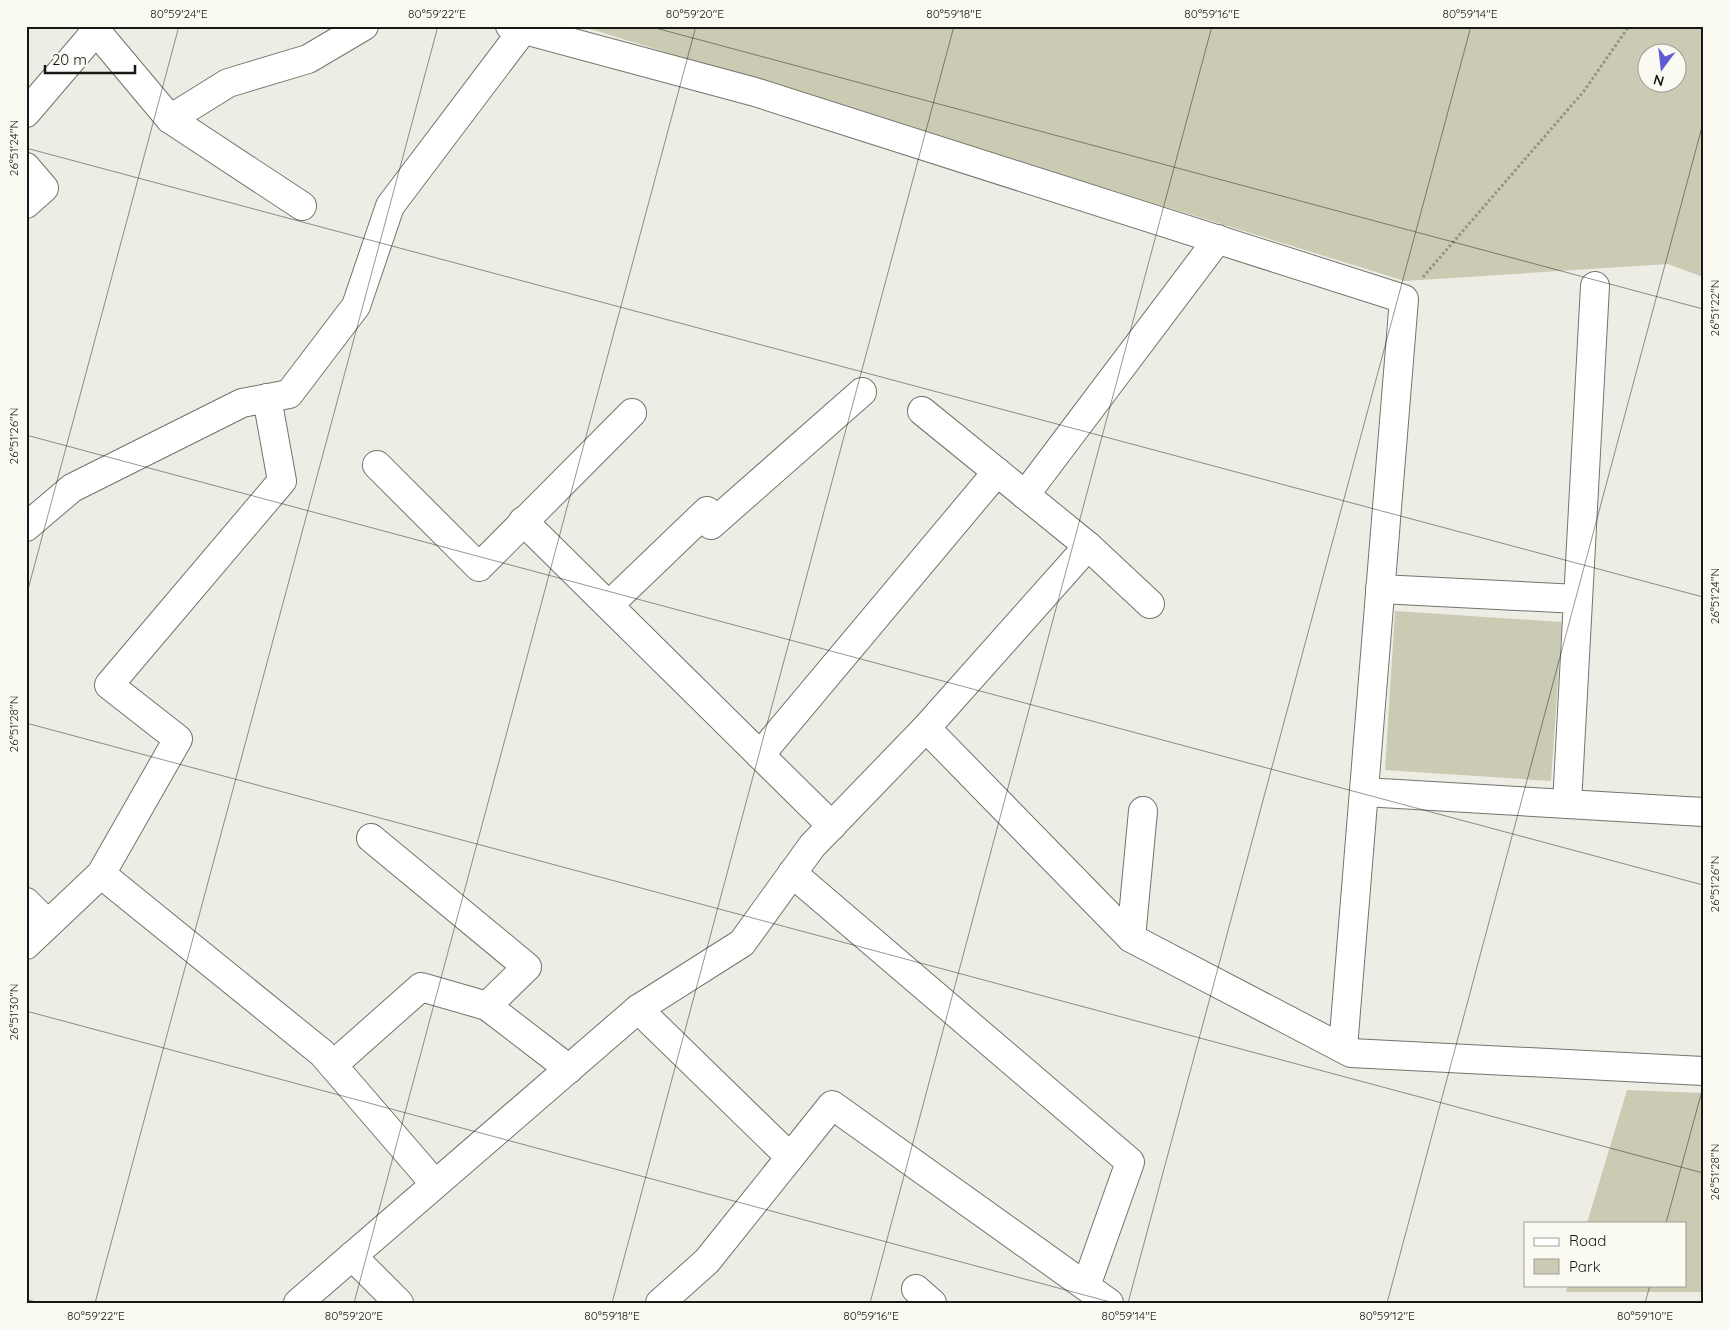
<svg xmlns="http://www.w3.org/2000/svg" width="1729" height="1329" viewBox="0 0 1729 1329" font-family="Quicksand,sans-serif">
<rect width="100%" height="100%" fill="#edece5"/>
<g fill="#cbcab3" fill-rule="evenodd">
<path d="M581,26H1703V277L1668,264L1405,281ZM1646,52H1676V82H1646Z"/>
<path d="M1395,611L1562,622L1551,781L1385,770Z"/>
<path d="M1627,1090L1703,1093V1292H1566L1568,1285H1685V1223H1587Z"/>
</g>
<g fill="none" stroke-linecap="round" stroke-linejoin="round">
<defs>
<g id="minor">
<path d="M92,26L170,119L302,206"/>
<path d="M510,26L755,92L1404,299L1343,1048"/>
<path d="M26,113L96,31"/>
<path d="M170,119L228,83L308,59L364,26"/>
<path d="M26,167L44,188L26,204"/>
<path d="M922,411L1088,546L1150,604"/>
<path d="M377,465L479,567L632,413"/>
<path d="M1025,495L1218,239"/>
<path d="M523,521L832,826"/>
<path d="M26,527L72,488L242,403L289,394L356,306L390,206L526,26"/>
<path d="M1380,589L1578,599"/>
<path d="M609,605L707,511L711,525L862,392"/>
<path d="M926,728L1131,938L1351,1053L1703,1071"/>
<path d="M760,755L997,472"/>
<path d="M1364,792L1703,812"/>
<path d="M1567,804L1595,286"/>
<path d="M371,838L527,967L487,1006L569,1069"/>
<path d="M792,873L1130,1162L1086,1286"/>
<path d="M101,874L322,1053L435,1184"/>
<path d="M26,902L48,924"/>
<path d="M1131,938L1143,811"/>
<path d="M26,945L101,874L178,739L109,685L282,481L267,398"/>
<path d="M638,1009L790,1157"/>
<path d="M333,1065L421,987L487,1006"/>
<path d="M352,1256L399,1303"/>
<path d="M916,1289L932,1303"/>
<path d="M298,1303L638,1009L742,943L812,846L926,728L1088,546"/>
<path d="M660,1303L707,1261L832,1105L1109,1303"/>
</g>
</defs>
<use href="#minor" stroke="#74746e" stroke-width="30"/>
<path stroke="#92918c" stroke-width="3" stroke-dasharray="2.5 2.5" stroke-linecap="butt" d="M1423,277L1584,91L1629,26"/>
<use href="#minor" stroke="#fff" stroke-width="28"/>
</g>
<path fill="none" stroke="#171714" stroke-width="1" stroke-opacity="0.45" d="M648,26L1703,309M26,148L1703,597M26,435L1703,885M26,597L179,26M26,723L1703,1173M26,1011L1114,1303M1666,1223L1703,1087M26,1299L39,1303M95,1303L438,26M354,1303L696,26M612,1303L954,26M870,1303L1212,26M1128,1303L1471,26M1387,1303L1703,123M1645,1303L1650,1285"/>
<rect width="1729" height="1329" fill="none" stroke="#fafaf3" stroke-width="55"/>
<rect x="1524" y="1222" width="162" height="65" fill="#fafaf3" stroke="#9f9f9a"/>
<rect x="1534" y="1238" width="25" height="8" fill="#ffffff" stroke="#9f9f9a"/>
<text x="1569" y="1246" font-size="15" fill="#171714">Road</text>
<rect x="1534" y="1259" width="25" height="15" fill="#cbcab3" stroke="#9f9f9a"/>
<text x="1569" y="1272" font-size="15" fill="#171714">Park</text>
<g transform="translate(1662 68) rotate(195)"><circle r="24" fill="#fafaf3" stroke="#9f9f9a"/>
<path d="M0-4L9 19L0 12L-9 19Z" fill="#605bd4"/>
<text y="-8" font-size="14" font-weight="bold" text-anchor="middle" fill="#171714">N</text>
</g>
<path d="M45 65v8h90v-8" fill="none" stroke="#171714" stroke-width="2.5"/>
<text x="52" y="65" font-size="15" fill="#171714" stroke="#fafaf3" stroke-width="4" paint-order="stroke">20 m</text>
<rect x="28" y="28" width="1674" height="1274" fill="none" stroke="#171714" stroke-width="2"/>
<g font-size="12" text-anchor="middle" fill="#171714">
<text x="179" y="18">80°59'24"E</text>
<text x="437" y="18">80°59'22"E</text>
<text x="695" y="18">80°59'20"E</text>
<text x="954" y="18">80°59'18"E</text>
<text x="1212" y="18">80°59'16"E</text>
<text x="1470" y="18">80°59'14"E</text>
<text transform="translate(14 148) rotate(-90)" y="4">26°51'24"N</text>
<text transform="translate(1715 308) rotate(-90)" y="4">26°51'22"N</text>
<text transform="translate(14 436) rotate(-90)" y="4">26°51'26"N</text>
<text transform="translate(1715 596) rotate(-90)" y="4">26°51'24"N</text>
<text transform="translate(14 724) rotate(-90)" y="4">26°51'28"N</text>
<text transform="translate(1715 884) rotate(-90)" y="4">26°51'26"N</text>
<text transform="translate(14 1012) rotate(-90)" y="4">26°51'30"N</text>
<text transform="translate(1715 1172) rotate(-90)" y="4">26°51'28"N</text>
<text x="96" y="1320">80°59'22"E</text>
<text x="354" y="1320">80°59'20"E</text>
<text x="612" y="1320">80°59'18"E</text>
<text x="871" y="1320">80°59'16"E</text>
<text x="1129" y="1320">80°59'14"E</text>
<text x="1387" y="1320">80°59'12"E</text>
<text x="1645" y="1320">80°59'10"E</text>
</g>
</svg>
